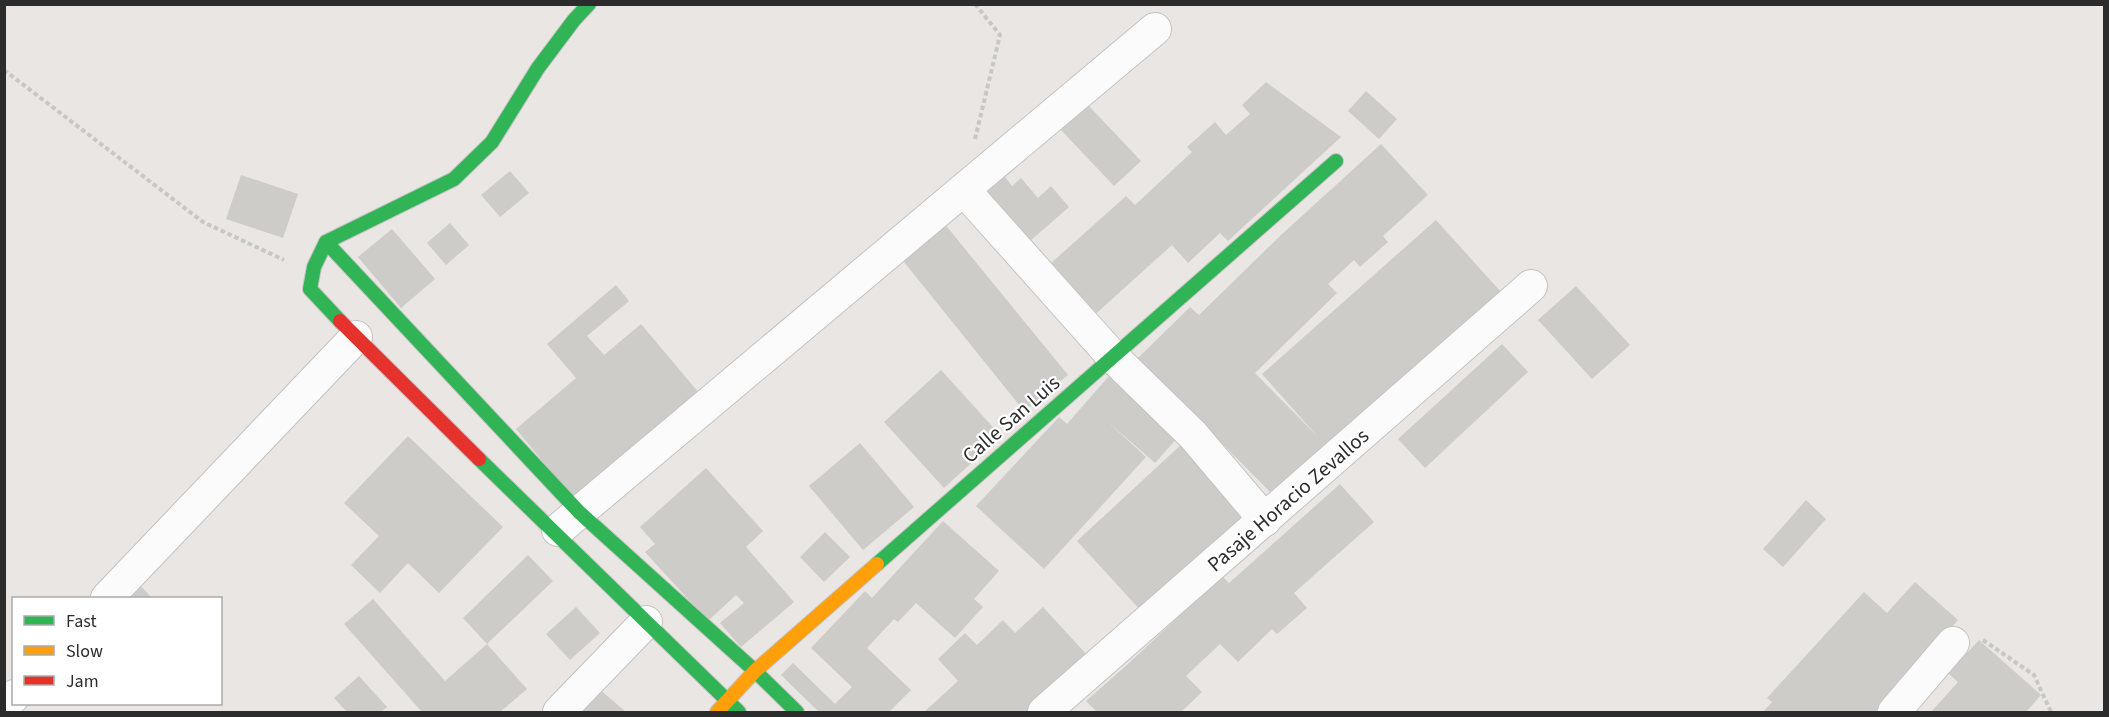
<svg xmlns="http://www.w3.org/2000/svg" width="2109" height="717" viewBox="0 0 2109 717" font-family="'Source Sans 3',sans-serif">
<rect width="100%" height="100%" fill="#e9e6e3"/>
<g fill="#ceccc9">
<path d="M1266,82L1341,137L1228,241L1220,233L1188,263L1172,245L1090,319L1050,264L1126,196L1135,205L1192,152L1187,147L1215,122L1226,135L1250,114L1242,105Z"/>
<path d="M1366,91L1397,119L1379,139L1348,111Z"/>
<path d="M1088,105L1141,161L1114,186L1061,130Z"/>
<path d="M1381,144L1428,195L1383,236L1388,242L1360,267L1354,260L1328,284L1337,293L1255,373L1318,437L1262,374L1436,220L1501,292L1275,497L1138,358L1190,307L1199,315L1281,235Z"/>
<path d="M510,171L529,193L500,217L481,195Z"/>
<path d="M1002,173L1012,186L1021,178L1038,198L1051,186L1069,207L1021,249L978,194Z"/>
<path d="M241,175L298,194L283,238L226,219Z"/>
<path d="M943,222L1068,375L1024,411L900,257Z"/>
<path d="M450,223L469,245L446,265L427,243Z"/>
<path d="M392,229L435,279L401,308L358,257Z"/>
<path d="M616,285L629,301L587,336L604,355L641,324L699,393L573,498L516,429L576,378L547,344Z"/>
<path d="M1576,286L1630,345L1592,379L1538,320Z"/>
<path d="M1502,344L1528,372L1425,468L1398,439Z"/>
<path d="M941,370L1001,436L944,488L884,422Z"/>
<path d="M1109,376L1179,436L1155,463L1106,420L1146,457L1044,569L976,506L1059,417L1067,424Z"/>
<path d="M408,436L503,527L439,593L408,563L380,593L351,565L379,536L344,503Z"/>
<path d="M860,443L914,507L863,550L809,486Z"/>
<path d="M1183,443L1250,515L1143,613L1077,541Z"/>
<path d="M706,468L763,531L746,547L794,602L741,647L720,623L744,603L736,595L708,621L645,552L655,544L640,527Z"/>
<path d="M1340,484L1374,522L1294,593L1307,608L1277,634L1272,629L1238,662L1220,644L1186,676L1202,692L1181,712H1097L1086,701L1128,664L1222,576L1229,583Z"/>
<path d="M1806,500L1826,519L1783,567L1763,549Z"/>
<path d="M943,521L999,571L974,599L983,607L955,638L916,603L898,622L894,619L867,648L911,690L889,712H819L781,675L793,663L835,704L852,687L811,648L865,591L872,598Z"/>
<path d="M825,532L850,557L824,582L800,557Z"/>
<path d="M528,555L553,581L487,644L463,618Z"/>
<path d="M136,581L152,598H117Z"/>
<path d="M1915,582L1958,620L1875,712H1763L1772,702L1767,698L1864,592L1887,613Z"/>
<path d="M373,599L445,681L487,644L527,689L500,712H422L344,624Z"/>
<path d="M576,607L600,633L570,660L546,634Z"/>
<path d="M1043,607L1088,656L1028,712H924L958,681L938,659L965,633L977,645L1003,620L1015,633Z"/>
<path d="M1979,640L2041,695L2026,712H1931L1958,682L1948,673Z"/>
<path d="M359,676L387,707L381,712H347L334,698Z"/>
<path d="M598,688L626,712H576Z"/>
</g>
<g fill="none" stroke-linecap="round" stroke-linejoin="round">
<defs>
<g id="street">
<path d="M964,190L1113,357L1193,435L1265,520"/>
<path d="M558,530L1155,29"/>
<path d="M107,598L356,337"/>
<path d="M4,705L14,696"/>
<path d="M559,712L646,622"/>
<path d="M1044,712L1531,286"/>
<path d="M1894,712L1953,643"/>
</g>
<g id="fast">
<path d="M326,242L579,512L755,671L797,712"/>
<path d="M340,321L310,289L314,267L326,242L454,179L492,142L538,68L574,20L589,4"/>
<path d="M479,459L739,712"/>
<path d="M877,564L1336,161"/>
</g>
<path id="slow" d="M717,712L755,671L877,564"/>
<path id="jam" d="M340,321L479,459"/>
</defs>
<use href="#street" stroke="#c4c3c3" stroke-width="34"/>
<use href="#fast" stroke="#c4c3c3" stroke-width="16"/>
<use href="#slow" stroke="#c4c3c3" stroke-width="16"/>
<use href="#jam" stroke="#c4c3c3" stroke-width="16"/>
<g stroke="#c7c7c6" stroke-width="4" stroke-dasharray="4.5 3" stroke-linecap="butt">
<path d="M975,4L1000,35L975,139"/>
<path d="M4,70L203,222L284,260"/>
<path d="M1983,640L2034,675L2051,712"/>
</g>
<use href="#street" stroke="#fcfbfb" stroke-width="32"/>
<use href="#fast" stroke="#30b455" stroke-width="14"/>
<use href="#slow" stroke="#ff9f0a" stroke-width="14"/>
<use href="#jam" stroke="#e5322d" stroke-width="14"/>
</g>
<g text-anchor="middle" stroke-width="4.5" stroke-linejoin="round" paint-order="stroke">
<g font-size="21" fill="#2c2c2c" stroke="#fff">
<text transform="translate(1011 419) rotate(-41)" y="7">Calle San Luis</text>
<text transform="translate(1288 500) rotate(-41)" y="7">Pasaje Horacio Zevallos</text>
</g>
</g>
<rect width="2109" height="717" fill="none" stroke="#2c2c2c" stroke-width="12"/>
<rect x="12" y="597" width="210" height="108" fill="#ffffff" stroke="#ababab" stroke-width="1.5"/>
<rect x="24" y="616" width="30" height="9" fill="#30b455" stroke="#ababab" stroke-width="1.5"/>
<text x="66" y="627" font-size="18" fill="#2c2c2c">Fast</text>
<rect x="24" y="646" width="30" height="9" fill="#ff9f0a" stroke="#ababab" stroke-width="1.5"/>
<text x="66" y="657" font-size="18" fill="#2c2c2c">Slow</text>
<rect x="24" y="676" width="30" height="9" fill="#e5322d" stroke="#ababab" stroke-width="1.5"/>
<text x="66" y="687" font-size="18" fill="#2c2c2c">Jam</text>
</svg>
